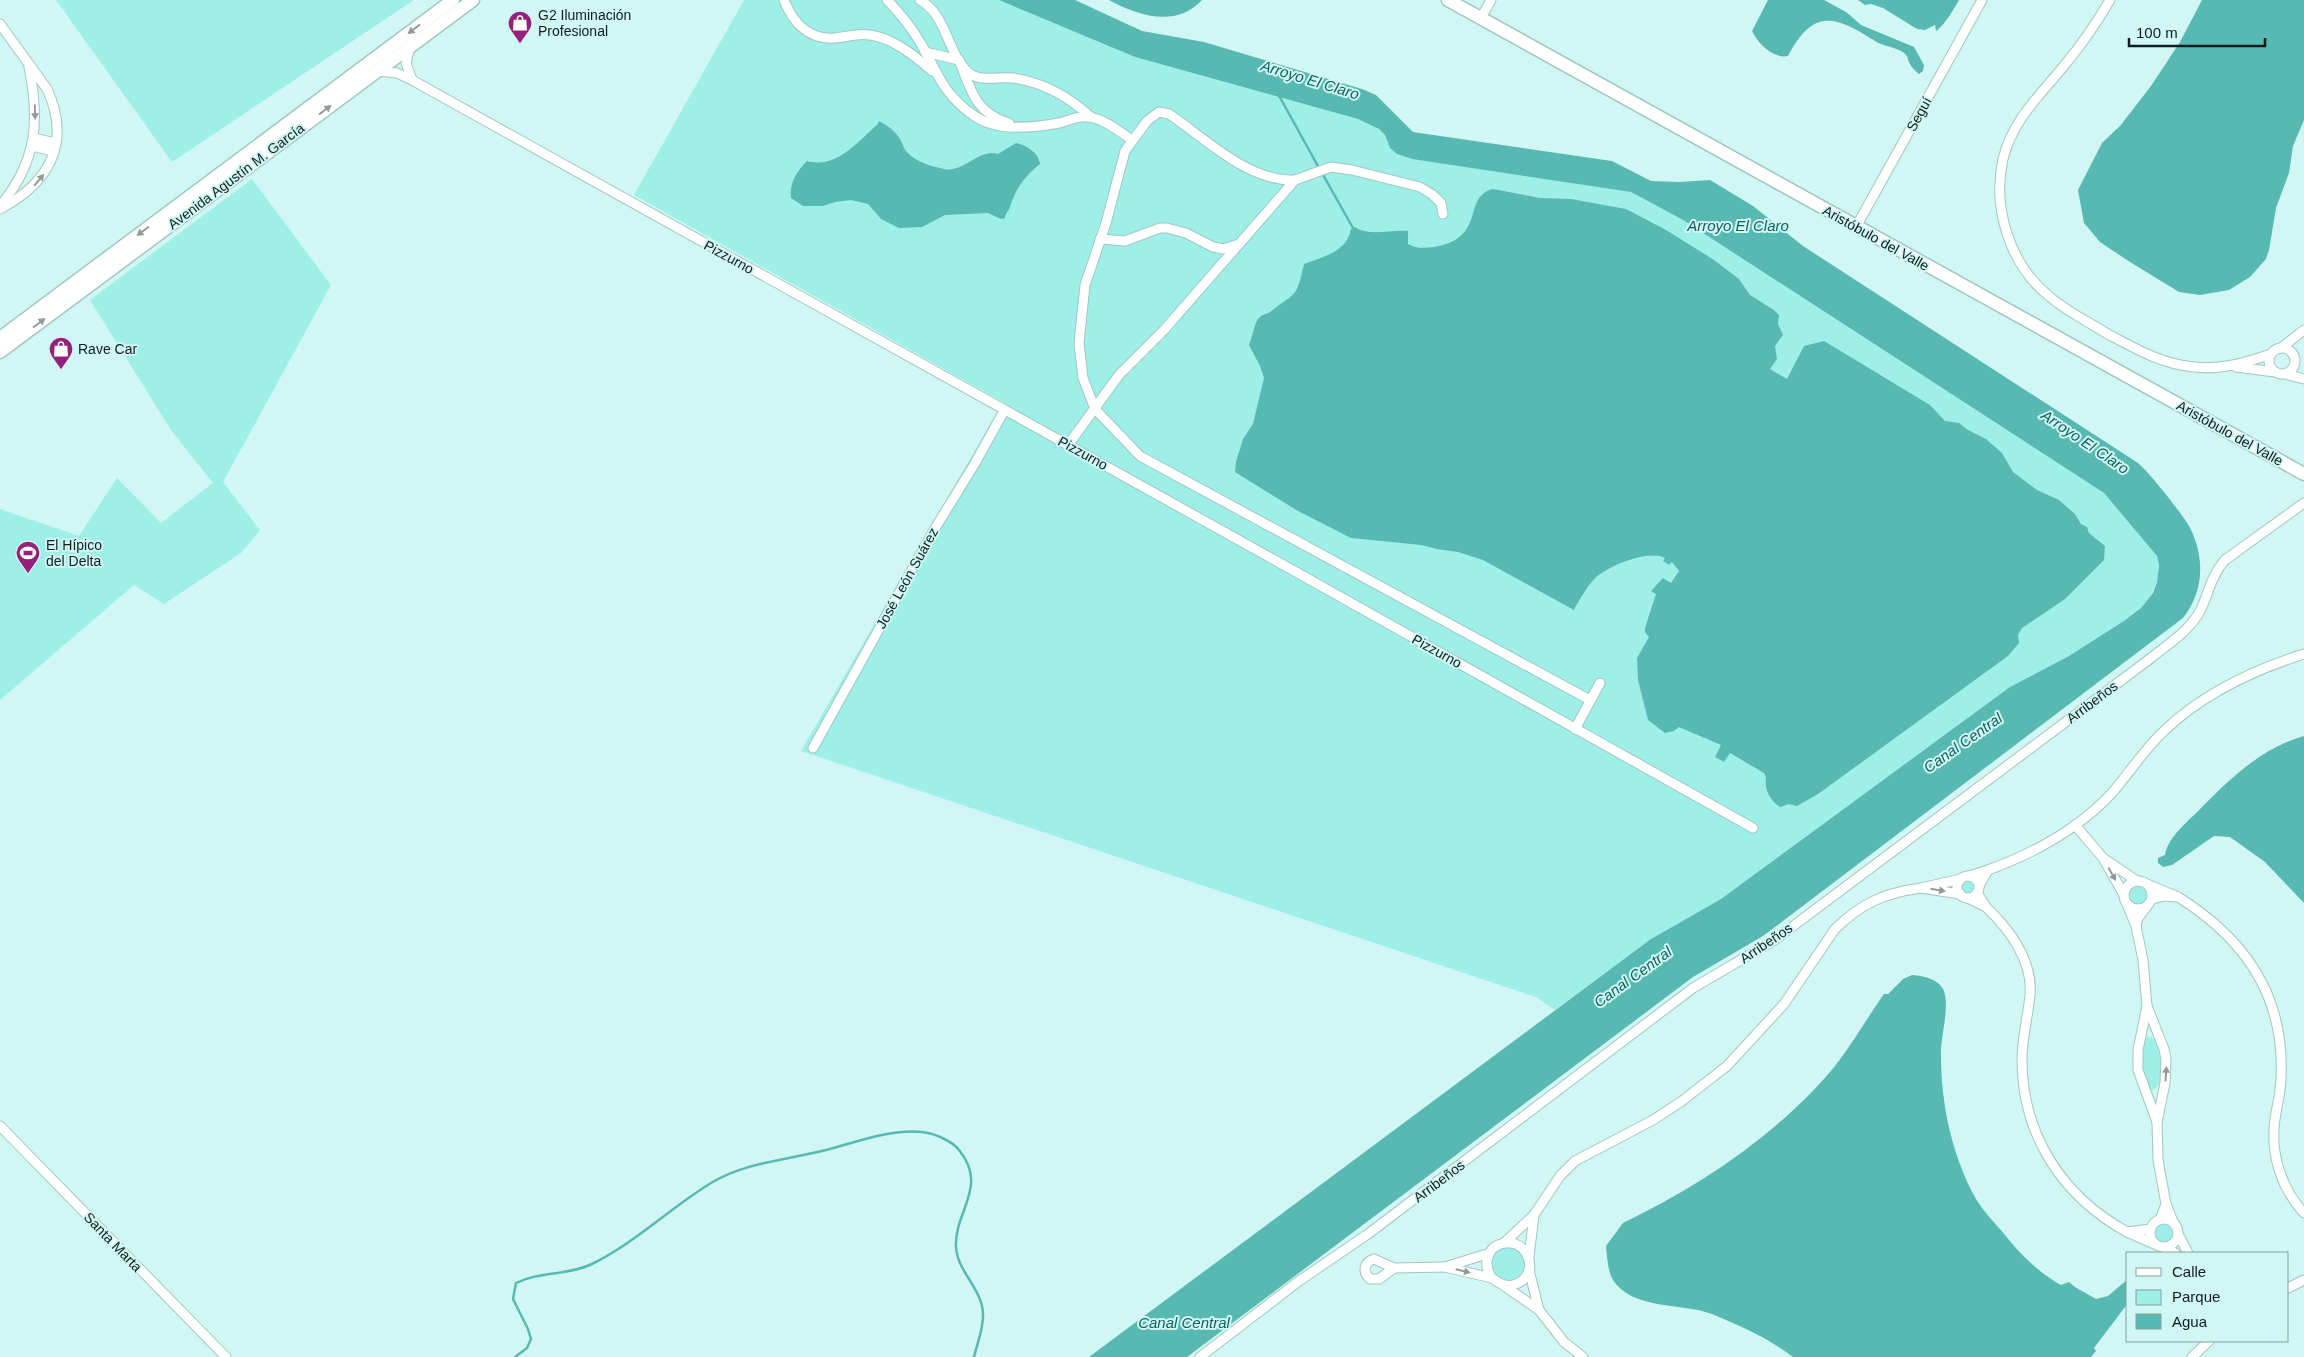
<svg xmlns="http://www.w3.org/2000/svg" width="2304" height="1357" viewBox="0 0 2304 1357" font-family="Arial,sans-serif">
<rect width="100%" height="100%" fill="#d0f7f3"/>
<g fill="#9eefe8">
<path d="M56,0H414L172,162Z"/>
<path d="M744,0H999L1135,57L1358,119L1379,129L1385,135L1390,148L1397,154L1412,159L1631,192L1683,220L2104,493L2157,556C2169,608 2104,634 2069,656L1721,899L1651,939L1555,1010L1536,997L801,751L1003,402L634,195Z"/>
<path d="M252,179L331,285L223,482L260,530L241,553L164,604L134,585L0,700V509L79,536L117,478L161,523L213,483L171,430L90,300Z"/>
<circle cx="1969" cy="887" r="8"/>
<circle cx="2138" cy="894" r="11"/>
<path d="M2152,1037C2161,1045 2167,1084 2153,1090H2149L2141,1073L2142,1041L2145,1038Z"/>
<circle cx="2164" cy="1233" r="10"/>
<path d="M1507,1244L1522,1251C1531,1278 1512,1290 1491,1271L1492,1253Z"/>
</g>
<g fill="#58b9b2">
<path d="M999,0H1075L1142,31L1204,42L1362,89L1376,95L1413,132L1612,161L1651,181L1679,182L1710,180L1753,206L1803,246L2138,463C2149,473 2158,485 2168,497C2176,508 2187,520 2192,532C2205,561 2203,593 2183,618L1763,936L1693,977L1187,1357H1089L1651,939L1721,899L2010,687L2069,656L2124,621L2141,608L2153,593L2157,582L2159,565L2157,556L2104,493L1683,220L1631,192L1412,159L1397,154L1390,148L1385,135L1379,129L1358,119L1135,57Z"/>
<path d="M1109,0H1202C1176,28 1138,16 1109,0Z"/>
<path d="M1768,0H1824L1846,12L1861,25L1914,47L1924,65L1923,71L1919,74C1915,71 1911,67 1909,62C1906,57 1910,60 1906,55C1900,47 1883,47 1875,41C1835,15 1813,8 1788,56C1774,59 1758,44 1752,31Z"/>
<path d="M1858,0H1959C1954,9 1944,26 1936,31L1935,25L1925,30L1917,29L1883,8L1871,4L1865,5Z"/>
<path d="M2202,0H2304V120L2293,146L2289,173L2276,208L2269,250L2266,259L2250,277L2229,290L2200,295L2179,292L2130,262L2100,242L2084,223L2078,190L2102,143L2120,126L2151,86L2180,42Z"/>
<path d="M879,121C887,125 897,132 901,141C903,144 904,149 906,151C915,162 931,166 944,169C962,174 980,148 998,154L1016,143C1026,145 1039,153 1040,164C1026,175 1015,189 1010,207C1009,211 1005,213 1005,218L1001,219L988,213L945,215L922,227L899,228L881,219L868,204L851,200L835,202L823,206H803L791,198C789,183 797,171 807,161C837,169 857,142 877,125Z"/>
<path d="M1493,189L1540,198L1571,199L1626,209L1666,230L1714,260L1739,279L1750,295L1774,310L1779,315L1778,324L1783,335L1775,346L1777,359L1770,369L1787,379L1804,346L1824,341L1930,405L1945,421L1959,423L1968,430L1986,439L2002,453L2013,472L2037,490L2059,500L2075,514L2081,524L2087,527L2089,533L2105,546L2104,560L2065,599L2022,628L2018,635L2019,643L2008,656L1818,794L1797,806L1789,804L1780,807C1769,800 1764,788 1766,777L1764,773L1730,753L1724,762L1715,757L1721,745L1679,727L1674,731L1665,733L1648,720L1638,680L1637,658L1649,637L1645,632V628L1656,594L1651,591L1663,578L1671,583L1679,571L1672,562L1669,565L1663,561L1665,558C1649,549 1607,566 1594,579C1588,586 1577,603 1574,610L1483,560L1458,552L1437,549L1421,545L1351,538L1298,511L1235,472L1236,462L1243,439L1253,424L1264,378L1260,366L1249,345C1253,337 1254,321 1260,317C1263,314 1267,314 1270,312C1297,291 1296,299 1304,264C1324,256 1347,252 1351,229L1355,227C1369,237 1391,229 1408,231V244C1417,249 1424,248 1434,247C1488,238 1461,197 1493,189Z"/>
<path d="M2304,736V903L2265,862L2230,837L2214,836L2172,865L2163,867L2158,863V858L2165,855C2168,836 2190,820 2202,807C2232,777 2262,748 2304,736Z"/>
<path d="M1912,975C1924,976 1939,979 1944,991C1950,1009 1940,1037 1941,1056C1941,1104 1952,1156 1976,1199C1984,1212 1995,1223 2005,1235C2020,1254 2039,1273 2061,1285L2069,1282L2075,1287L2096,1299L2108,1296L2128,1279V1303L2094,1348L2096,1351L2091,1357H1793C1766,1337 1743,1327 1712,1314C1683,1303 1632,1310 1613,1280C1608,1272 1607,1256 1606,1246L1623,1223C1700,1186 1780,1133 1835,1066C1853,1043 1867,1018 1884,994H1888L1903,979Z"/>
</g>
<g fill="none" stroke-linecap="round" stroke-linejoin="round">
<g stroke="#58b9b2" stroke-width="2.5">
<path d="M1277,92L1319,168"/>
<path d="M1322,173L1353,228"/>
<path d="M515,1357L527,1348L531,1339L528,1329L513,1299L516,1283C540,1271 567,1276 592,1264C635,1243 670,1208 711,1183C746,1162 787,1160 826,1150C857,1142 890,1129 922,1132C934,1133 952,1141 959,1150C989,1187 954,1211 956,1247C957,1272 984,1290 983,1316C983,1330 977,1344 974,1357"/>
</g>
<defs>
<g id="street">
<path d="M784,0C793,23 809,40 835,38C847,37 858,33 870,35C893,38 915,56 932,71"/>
<path d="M887,0C900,13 911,27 920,42C938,73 942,93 973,115C996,132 1032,128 1059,123C1069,121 1078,115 1088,117C1103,118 1120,132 1132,140"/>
<path d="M920,0C947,15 947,53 968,72C980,83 998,76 1013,78C1042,82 1069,97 1091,117"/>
<path d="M2110,0C2097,22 2083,43 2067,62C2042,94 2013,118 2003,159C1992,208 2010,265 2049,296C2066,311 2087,321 2106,333C2134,348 2161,364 2194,367C2221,370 2245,363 2271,354"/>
<path d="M1481,18L1491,0"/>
<path d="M0,24L47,89C72,143 49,183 0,209"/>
<path d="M410,47L406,63L412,80"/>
<path d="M925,52L959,60C971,90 975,113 1009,123"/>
<path d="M378,71L397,73L412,80L1280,563L1753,828"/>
<path d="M34,138L55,143"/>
<path d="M32,146L53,151"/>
<path d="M1295,180C1248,182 1205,138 1169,114L1159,112L1147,121L1125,151L1106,223L1085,285L1079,343L1083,378L1095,409L1140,456L1590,700"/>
<path d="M0,206C37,162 40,121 29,67"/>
<path d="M1856,227L1982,0"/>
<path d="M1100,239L1125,241L1160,228H1167L1186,233L1213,247L1223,249L1239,244"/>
<path d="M2281,348L2304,330"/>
<circle cx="2282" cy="361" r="13"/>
<path d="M2236,367L2275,372"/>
<path d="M2285,374L2304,379"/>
<path d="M1068,445L1119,375L1164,330L1295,180L1331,167L1352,170L1420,187L1433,195L1441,203L1443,214"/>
<path d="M1575,729L1600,683"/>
<path d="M813,748L934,530L974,465L1004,411"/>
<path d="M2075,825L2103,858"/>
<path d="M1988,870C2032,854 2078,829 2111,794C2129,774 2144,749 2165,730C2204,693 2253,670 2304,654"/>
<path d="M1969,876L1988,870L1979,886"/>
<circle cx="1968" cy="887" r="11"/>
<circle cx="2138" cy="895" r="14"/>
<path d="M2147,884L2178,897L2164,896L2152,899"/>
<path d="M1960,894L1921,888L1961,879"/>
<path d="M2124,895L2103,858L2137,881"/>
<path d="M2178,897C2244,938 2285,996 2281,1077C2281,1092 2277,1105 2275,1119C2270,1153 2281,1188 2304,1213"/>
<path d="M1968,898L1986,907L1977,893"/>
<path d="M2127,904L2136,926L2138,918L2147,906"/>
<path d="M1986,907C2010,930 2033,960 2030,995C2028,1017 2022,1038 2022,1059C2022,1135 2062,1196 2127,1232"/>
<path d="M2136,926L2143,960L2147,1006L2164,1049L2166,1059L2165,1083L2157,1122L2158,1160L2166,1204"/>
<path d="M2147,1006L2138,1050V1070L2157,1122"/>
<path d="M0,1126L226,1357"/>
<path d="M1534,1215L1560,1176L1575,1161L1653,1120L1682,1101L1727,1066L1784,1004L1835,929C1862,903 1884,893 1921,888"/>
<circle cx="2164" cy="1233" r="14"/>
<path d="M2160,1220L2166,1204L2174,1224"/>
<path d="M2151,1229L2127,1232L2154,1244"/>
<path d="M2178,1234L2188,1253"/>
<path d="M1504,1243L1534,1215L1529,1257"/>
<path d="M2163,1247L2175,1253"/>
<path d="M1490,1253L1445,1267L1492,1278C1498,1283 1505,1287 1513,1285C1546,1276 1525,1227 1493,1248C1485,1258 1485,1268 1492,1278"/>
<path d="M1374,1259L1394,1268L1379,1279H1370C1362,1272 1364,1262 1374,1259Z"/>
<path d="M1394,1268L1445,1267"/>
<path d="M1503,1285L1539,1310L1529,1270"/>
<path d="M2288,1288L2304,1280"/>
<path d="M1539,1310L1564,1342L1583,1357"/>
<path d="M1200,1357L1299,1281L1368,1234L1693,988L1773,941L2151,658C2168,644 2191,630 2201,609C2209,592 2212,574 2225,560L2304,503"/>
<path d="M2192,1357L2209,1341"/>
</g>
<g id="secondary">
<path d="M1448,0L2304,474"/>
<path d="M0,338L453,0"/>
<path d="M0,352L473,0"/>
</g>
</defs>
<use href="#street" stroke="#a1c6c2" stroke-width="11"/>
<use href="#secondary" stroke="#a1c6c2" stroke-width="15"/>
<use href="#street" stroke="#fff" stroke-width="9"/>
<use href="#secondary" stroke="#fff" stroke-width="12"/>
</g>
<defs><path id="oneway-solid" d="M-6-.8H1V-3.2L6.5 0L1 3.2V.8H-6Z" transform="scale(1.25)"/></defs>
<g fill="#939999">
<use href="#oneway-solid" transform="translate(414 29) rotate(143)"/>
<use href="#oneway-solid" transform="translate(325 110) rotate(-37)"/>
<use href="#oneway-solid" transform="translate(35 112) rotate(88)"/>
<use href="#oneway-solid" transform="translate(39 180) rotate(-50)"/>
<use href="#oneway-solid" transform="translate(143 231) rotate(143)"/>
<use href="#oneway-solid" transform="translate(39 323) rotate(-37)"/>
<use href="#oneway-solid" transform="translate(2112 874) rotate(61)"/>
<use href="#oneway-solid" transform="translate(1938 890) rotate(9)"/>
<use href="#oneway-solid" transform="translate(2166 1074) rotate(-86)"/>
<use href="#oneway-solid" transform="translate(1463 1271) rotate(13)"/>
</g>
<defs>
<symbol id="shop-pin" viewBox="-11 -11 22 30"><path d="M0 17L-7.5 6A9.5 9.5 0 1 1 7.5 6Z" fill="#961f7b" stroke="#d0f7f3"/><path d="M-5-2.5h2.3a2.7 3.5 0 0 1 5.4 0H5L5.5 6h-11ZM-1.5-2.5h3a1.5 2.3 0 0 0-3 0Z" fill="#fff"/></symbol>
<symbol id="stadium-pin" viewBox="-11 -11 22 30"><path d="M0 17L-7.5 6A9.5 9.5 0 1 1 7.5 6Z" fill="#961f7b" stroke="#d0f7f3"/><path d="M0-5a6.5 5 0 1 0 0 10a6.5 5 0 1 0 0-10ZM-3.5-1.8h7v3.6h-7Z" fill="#fff"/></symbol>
</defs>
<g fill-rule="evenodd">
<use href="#shop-pin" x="506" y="9" width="28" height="38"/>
<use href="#shop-pin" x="47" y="335" width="28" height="38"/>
<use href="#stadium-pin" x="14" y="539" width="28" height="38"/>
</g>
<g text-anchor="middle" stroke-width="4" stroke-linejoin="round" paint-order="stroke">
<g font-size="14" fill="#0f1d1c" stroke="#d0f7f3" text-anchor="start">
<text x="538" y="20">G2 Iluminación<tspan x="538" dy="16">Profesional</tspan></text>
<text x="78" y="354">Rave Car</text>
<text x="46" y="550">El Hípico<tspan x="46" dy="16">del Delta</tspan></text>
</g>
<g font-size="14" fill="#0f1d1c" stroke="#d0f7f3">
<text transform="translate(1919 114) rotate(-61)" y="5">Seguí</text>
<text transform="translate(236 176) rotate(-37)" y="5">Avenida Agustín M. García</text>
<text transform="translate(1876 238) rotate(29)" y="5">Aristóbulo del Valle</text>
<text transform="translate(729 257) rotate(29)" y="5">Pizzurno</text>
<text transform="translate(2230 433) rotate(29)" y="5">Aristóbulo del Valle</text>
<text transform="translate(1083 453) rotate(29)" y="5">Pizzurno</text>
<text transform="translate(907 578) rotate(-61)" y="5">José León Suárez</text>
<text transform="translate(1437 651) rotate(29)" y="5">Pizzurno</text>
<text transform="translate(2092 702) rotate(-37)" y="5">Arribeños</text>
<text transform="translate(1766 943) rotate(-34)" y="5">Arribeños</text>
<text transform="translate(1439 1181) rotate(-37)" y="5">Arribeños</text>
<text transform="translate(113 1242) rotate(46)" y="5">Santa Marta</text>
</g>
<g font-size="15" font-style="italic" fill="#0e615c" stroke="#d0f7f3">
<text transform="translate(1310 80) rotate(17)" y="5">Arroyo El Claro</text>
<text x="1738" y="231">Arroyo El Claro</text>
<text transform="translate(2085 442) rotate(34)" y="5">Arroyo El Claro</text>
<text transform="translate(1963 743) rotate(-35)" y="5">Canal Central</text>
<text transform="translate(1633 977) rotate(-36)" y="5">Canal Central</text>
<text x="1184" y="1328">Canal Central</text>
</g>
</g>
<rect x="2126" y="1252" width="162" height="90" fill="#d0f7f3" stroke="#83a09d"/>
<rect x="2136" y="1268" width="25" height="8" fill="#ffffff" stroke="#83a09d"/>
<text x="2172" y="1277" font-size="15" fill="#0f1d1c">Calle</text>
<rect x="2136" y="1290" width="25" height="15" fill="#9eefe8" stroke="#83a09d"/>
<text x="2172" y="1302" font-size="15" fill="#0f1d1c">Parque</text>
<rect x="2136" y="1314" width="25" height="15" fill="#58b9b2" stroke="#83a09d"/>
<text x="2172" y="1327" font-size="15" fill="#0f1d1c">Agua</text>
<path d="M2129 38v8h136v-8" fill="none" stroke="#0f1d1c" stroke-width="2.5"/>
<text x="2136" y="38" font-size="15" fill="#0f1d1c" stroke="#d0f7f3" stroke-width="4" paint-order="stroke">100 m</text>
</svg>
